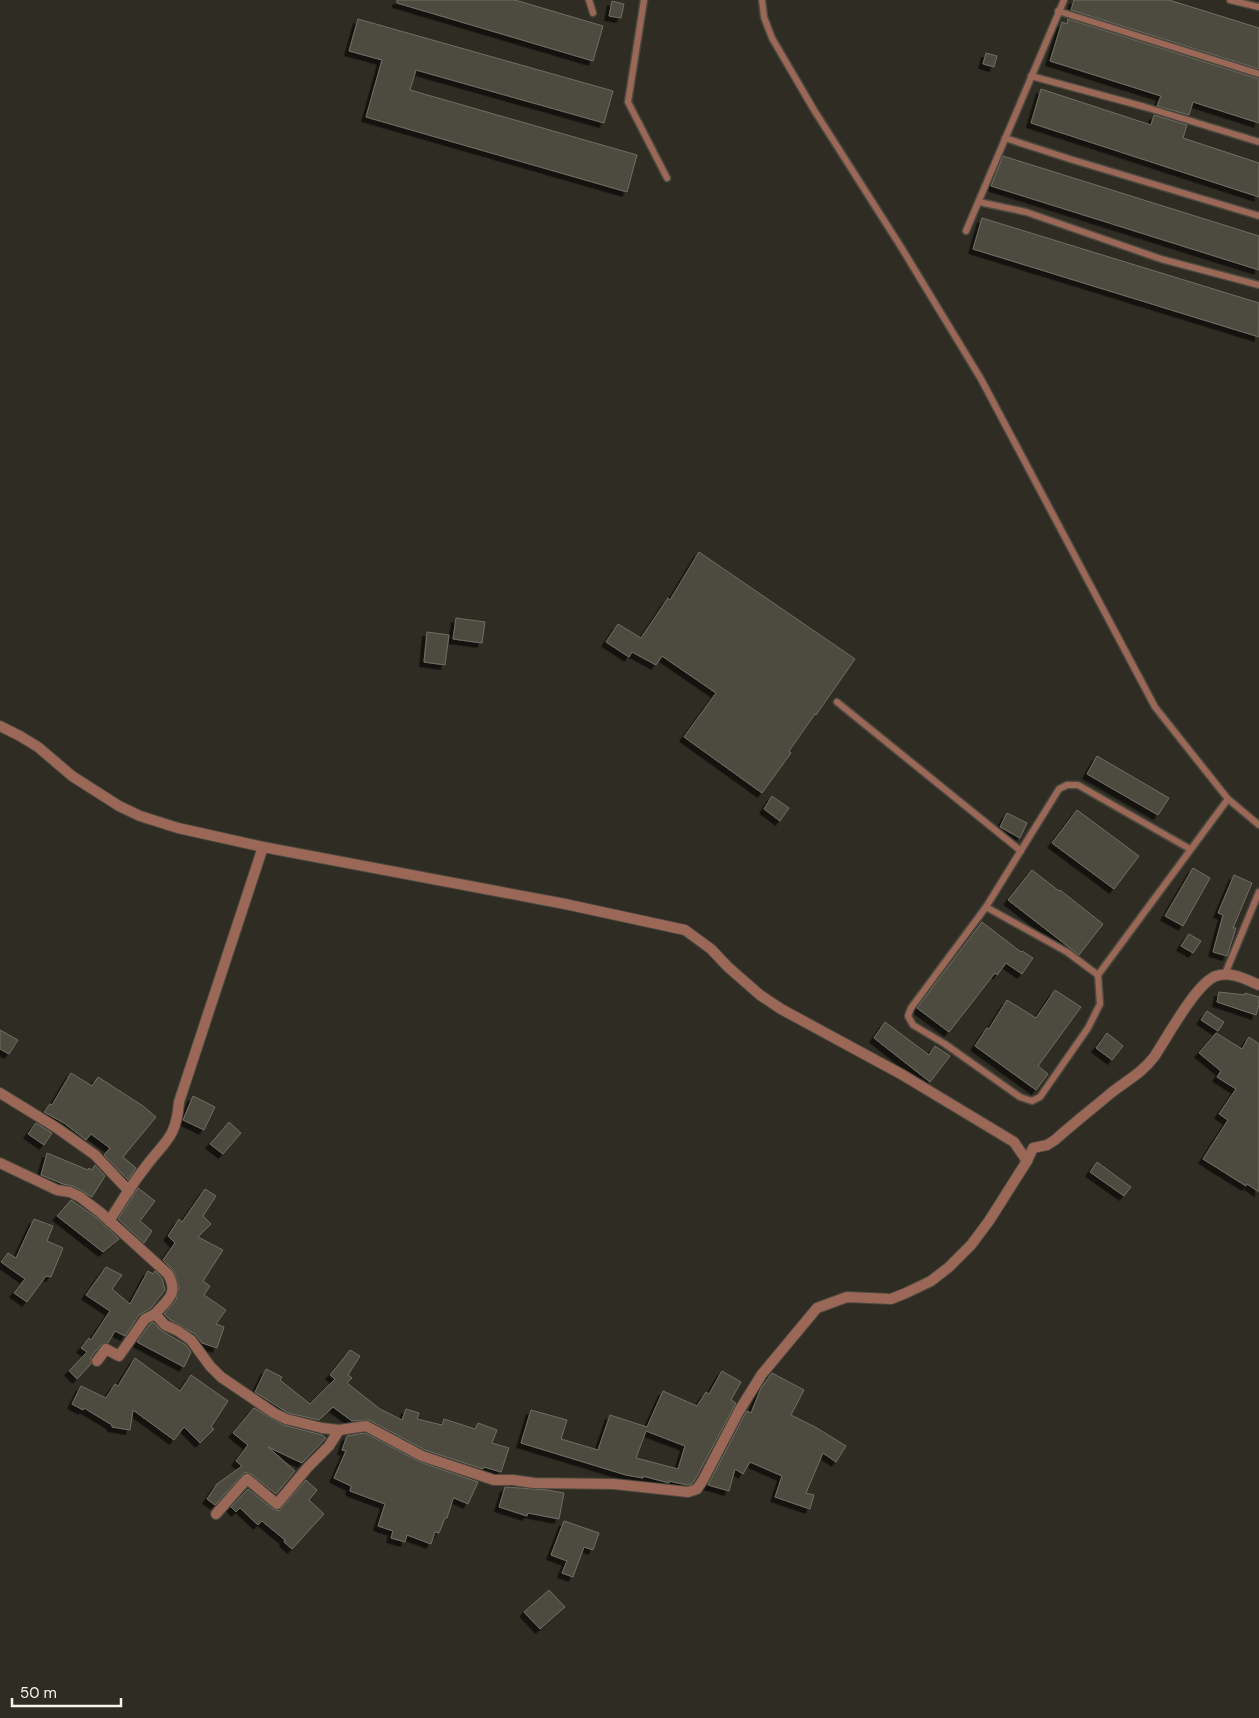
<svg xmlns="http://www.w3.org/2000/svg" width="1259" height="1718" viewBox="0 0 1259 1718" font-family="'DM Sans',sans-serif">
<defs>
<filter id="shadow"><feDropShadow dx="-4.5" dy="4.5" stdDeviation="0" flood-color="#0009"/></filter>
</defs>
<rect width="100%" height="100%" fill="#2f2d23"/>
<g fill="#4d4b3f" stroke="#706e62" fill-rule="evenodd" filter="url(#shadow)">
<path d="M397,0H515L603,26L593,61L397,3Z"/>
<path d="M1074,0H1169L1259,28V69L1071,10Z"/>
<path d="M612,1L624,4L621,18L609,16Z"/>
<path d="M358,19L613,91L604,123L416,70L410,90L637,155L627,192L366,117L382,60L349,51Z"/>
<path d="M1068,19L1259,79V123L1193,102L1189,115L1157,106L1161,96L1050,61L1062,22L1067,24Z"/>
<path d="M986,53L997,56L994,67L983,64Z"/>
<path d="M1041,89L1151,125L1154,115L1187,125L1183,138L1259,163V197L1031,123Z"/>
<path d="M1003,156L1259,236V270L991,186Z"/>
<path d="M982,218L1259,303V337L973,249Z"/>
<path d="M699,552L855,659L816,715L815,714L789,751L791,753L762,793L684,737L716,693L662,656L656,665L632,652L629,657L606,642L618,624L641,638L668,598L670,600Z"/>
<path d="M456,618L485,622L482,643L453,639Z"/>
<path d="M427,632L449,635L445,665L424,662Z"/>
<path d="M1097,756L1169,798L1158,815L1087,774Z"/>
<path d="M772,796L789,808L780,821L764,809Z"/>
<path d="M1077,810L1139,856L1114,889L1052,843Z"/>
<path d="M1007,813L1027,823L1020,838L1000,827Z"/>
<path d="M1193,868L1210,878L1183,926L1165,916Z"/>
<path d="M1032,870L1059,891L1060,890L1103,924L1079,955L1008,900Z"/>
<path d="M1234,875L1252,883L1233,928H1236L1227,956L1213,952L1223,915L1218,913Z"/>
<path d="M982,922L1021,952L1022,951L1033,958L1022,974L1006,963L997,975L995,973L949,1032L917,1008Z"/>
<path d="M1189,934L1201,941L1193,953L1181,946Z"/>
<path d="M1055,990L1081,1007L1038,1066L1048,1074L1036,1090L975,1046L987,1028L989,1029L1007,1000L1036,1018Z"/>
<path d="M1219,992L1245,995V993L1259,997V1005L1256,1015L1217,1002Z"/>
<path d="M1207,1011L1224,1022L1218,1031L1201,1020Z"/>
<path d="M885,1022L929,1055L935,1046L950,1056L930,1082L874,1038Z"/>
<path d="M0,1030L18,1040L9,1054L0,1049Z"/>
<path d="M1107,1033L1123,1046L1112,1060L1096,1048Z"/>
<path d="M1216,1033L1242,1049L1249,1037L1259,1044V1192L1247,1184L1246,1186L1203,1159L1228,1120L1219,1114L1236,1089L1217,1077L1221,1071L1199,1053Z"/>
<path d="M71,1073L92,1086L98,1077L143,1106L156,1117L123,1157L136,1168L128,1180L104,1155L110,1148L91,1134L86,1140L64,1123L44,1112L50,1104L52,1105Z"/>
<path d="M193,1096L215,1107L204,1130L183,1120Z"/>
<path d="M229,1122L241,1133L223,1154L210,1144Z"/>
<path d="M36,1123L52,1133L44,1145L28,1134Z"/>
<path d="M47,1153L88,1170L89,1168L92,1170L95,1165L105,1176L92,1197L73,1186L63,1184L41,1175Z"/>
<path d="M1097,1162L1131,1187L1124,1196L1090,1172Z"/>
<path d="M138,1188L155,1201L140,1221L152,1231L144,1243L118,1219Z"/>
<path d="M205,1189L216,1196L203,1216L211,1224L198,1237L223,1250L203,1281L210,1286L204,1295L226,1310L216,1324L224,1327L217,1348L202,1343L195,1334L169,1319L164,1314L176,1300L179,1287L174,1271L163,1260L175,1243L168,1236L179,1219L182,1222Z"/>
<path d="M71,1200L97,1218L119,1239L103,1252L57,1216Z"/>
<path d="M34,1219L53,1226L47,1241L63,1248L51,1277L46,1276L27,1302L14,1293L25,1279L1,1262L8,1253L16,1258Z"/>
<path d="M106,1267L122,1275L112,1289L130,1304L148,1271L153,1274L155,1271L162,1278L165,1290L151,1308L139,1315L125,1336L115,1331L108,1343L101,1345L91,1357V1364L77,1379L69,1371L87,1352L81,1348L89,1338L91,1340L110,1311L86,1295Z"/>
<path d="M153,1322L162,1331L186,1345L191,1352L184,1367L137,1342L150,1324Z"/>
<path d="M350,1350L360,1356L348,1375L352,1378L347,1383L380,1409L402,1420L406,1409L419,1413L417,1419L442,1425L444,1419L475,1429L478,1423L497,1430L492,1443L509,1448L501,1472L484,1467L483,1469L425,1450L369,1420L352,1421L333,1407L319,1420L288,1413L255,1392L266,1369L282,1377L280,1380L310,1404L335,1379L330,1375Z"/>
<path d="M135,1358L180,1391L191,1375L228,1401L211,1427L214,1429L200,1443L184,1427L174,1440L133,1410L130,1430L112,1427V1425L84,1408L83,1410L72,1404L81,1386L106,1398L115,1384L118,1386Z"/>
<path d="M722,1371L741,1382L731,1400L736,1403L697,1476L692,1484L687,1485L669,1481V1483L643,1476V1478L626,1475L521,1443L531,1410L567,1420L561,1439L598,1450L610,1415L647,1427L663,1391L697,1406L706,1392L709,1394ZM646,1431L685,1446L678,1469L636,1458Z"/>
<path d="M772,1373L804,1390L791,1415L817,1428L846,1446L836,1462L823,1453L806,1493L814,1495L810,1509L775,1497L782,1476L750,1462L743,1474L735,1469L729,1491L708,1485L745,1414L747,1411L751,1413L761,1388Z"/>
<path d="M254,1408L283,1425L322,1435L326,1438L302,1463L268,1447L295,1471L276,1494L251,1474L245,1472L215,1505L207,1499L217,1484L242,1466L236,1461L248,1445L233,1433Z"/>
<path d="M365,1433L420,1462L478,1482L468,1504L454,1498L453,1499L447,1518H445L439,1533L435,1532L431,1544L407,1535L405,1542L391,1538L393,1531L378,1526L385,1504L350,1491L351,1486L334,1478L346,1451L342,1450L347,1436Z"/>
<path d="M306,1480L317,1490L309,1500L324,1514L292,1549L284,1542L285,1540L262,1521L258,1525L240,1508L236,1512L231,1507L248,1489L273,1509L279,1511Z"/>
<path d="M505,1487L548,1490L564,1493L559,1519L528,1513L527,1516L499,1507Z"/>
<path d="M564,1521L599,1533L593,1550L584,1547L573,1577L562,1573L567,1561L551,1555Z"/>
<path d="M549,1590L565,1607L540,1629L524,1612Z"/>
</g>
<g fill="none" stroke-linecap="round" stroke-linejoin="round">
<defs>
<g id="service">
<path d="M589,0L593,13"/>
<path d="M644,0L628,102L667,178"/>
<path d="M762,0L764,17L772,38L814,110L901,247L981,379L1155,707L1228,799L1259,825"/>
<path d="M1230,0L1259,7"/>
<path d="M1058,11L1259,74"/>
<path d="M1031,76L1145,107L1259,142"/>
<path d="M1005,138L1073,160L1259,216"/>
<path d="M979,202L1026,212L1161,259L1259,285"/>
<path d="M966,231L1064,0"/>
<path d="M837,702L1021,851"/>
<path d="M1190,849L1078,785H1067L1059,789L986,907L911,1008L908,1016L913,1025L945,1044L1020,1097L1032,1101L1040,1097L1088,1028L1100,1004L1098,975L1228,799"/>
<path d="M986,907L1067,952L1098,975"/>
<path d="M1225,974L1259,892"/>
</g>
<g id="minor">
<path d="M0,726L20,736L38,747L72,776L119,806L140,816L178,828L263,847L565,904L685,930L711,949L728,967L760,995L781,1009L901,1074L1014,1142L1027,1161L1033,1148L1047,1145L1055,1140C1073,1124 1092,1109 1111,1093C1126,1081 1142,1073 1154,1057C1167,1038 1196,983 1216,976C1231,971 1245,979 1259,985"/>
<path d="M0,1093L57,1128L95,1155L129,1191"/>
<path d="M0,1163L57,1190L70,1192L80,1197L101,1213L168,1274C179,1294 168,1299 155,1314L165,1325L178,1331L191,1340L210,1366L221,1377L274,1413L286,1419L322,1428L339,1430L366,1426L422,1456L494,1480H513L534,1483L614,1484L688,1492L697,1489L703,1480L739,1411L762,1374L817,1308L847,1297L891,1299L906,1293L931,1281L949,1267L971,1245L989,1221L1027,1161"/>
<path d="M109,1221C121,1203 131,1185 144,1169C164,1141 176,1140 179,1102L263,847"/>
<path d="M97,1361L106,1349L119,1356L145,1319L155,1314"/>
<path d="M216,1514L247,1479L277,1504L308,1467L329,1446L339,1430"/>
</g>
</defs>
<use href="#service" stroke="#4b493f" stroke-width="9"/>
<use href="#minor" stroke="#4b493f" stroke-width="12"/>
<use href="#service" stroke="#9b6858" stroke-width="6"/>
<use href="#minor" stroke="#9b6858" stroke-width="10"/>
</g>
<path d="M12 1698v8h109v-8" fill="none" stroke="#f4f3ec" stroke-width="2.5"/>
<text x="20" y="1698" font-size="15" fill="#f4f3ec" stroke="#2f2d23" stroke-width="4" paint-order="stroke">50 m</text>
</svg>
